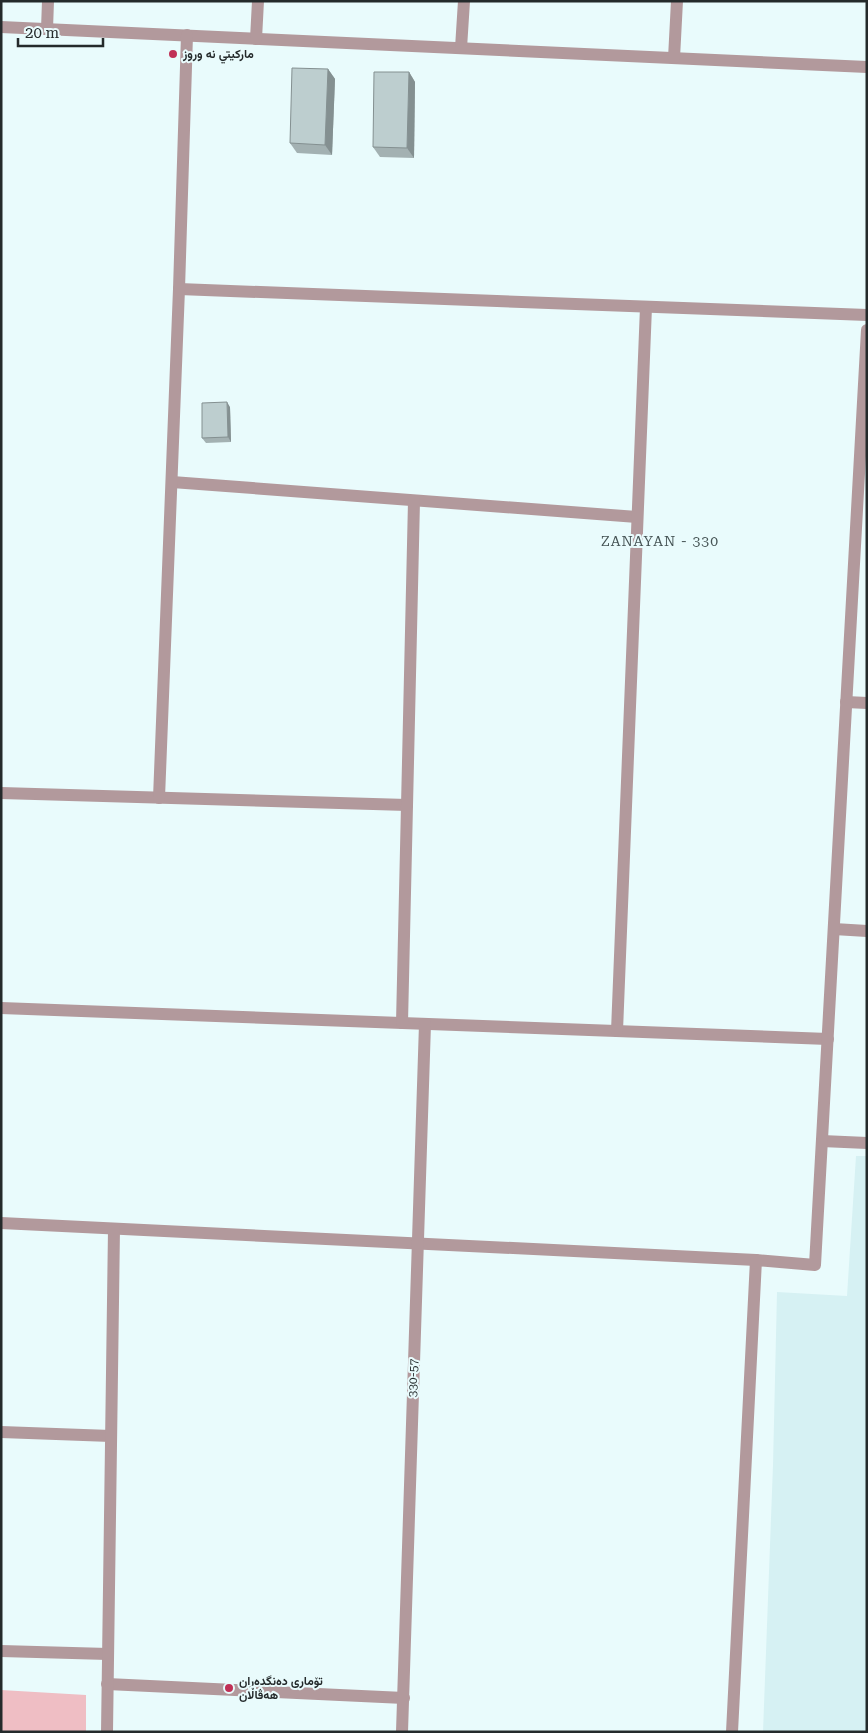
<svg xmlns="http://www.w3.org/2000/svg" width="868" height="1733" viewBox="0 0 868 1733" font-family="'Roboto Serif',Vazirmatn,serif">
<rect width="100%" height="100%" fill="#e9fbfc"/>
<path fill="#d6f1f3" d="M856,1156H867V1732H763L773,1465L777,1292L847,1296Z"/>
<path fill="#efbec4" d="M1,1690L86,1695V1732H1Z"/>
<g fill="none" stroke-linecap="round" stroke-linejoin="round">
<g stroke="#b2999c" stroke-width="12">
<path d="M1,27L867,67"/>
<path d="M47,29L48,1"/>
<path d="M256,39L258,1"/>
<path d="M461,48L464,1"/>
<path d="M674,58L677,1"/>
<path d="M179,289L867,315"/>
<path d="M172,482L637,517"/>
<path d="M846,702L867,703"/>
<path d="M1,793L407,805"/>
<path d="M159,798L179,289L187,35"/>
<path d="M834,929L867,931"/>
<path d="M1,1008L828,1039"/>
<path d="M402,1023L414,501"/>
<path d="M617,1031L646,307"/>
<path d="M822,1141L867,1143"/>
<path d="M1,1223L756,1260L815,1265L867,330"/>
<path d="M1,1432L111,1436"/>
<path d="M1,1651L108,1654"/>
<path d="M107,1684L404,1698"/>
<path d="M107,1732L114,1229"/>
<path d="M402,1732L425,1024"/>
<path d="M732,1732L756,1260"/>
</g>
</g>
<g fill="#a3b1b2">
<path d="M328,69L335,79L332,155L297,153L290,143Z"/>
<path d="M409,72L415,82L414,158L380,157L373,147Z"/>
<path d="M230,407L231,442L206,443L202,438Z"/>
</g>
<g fill="#849091">
<path d="M328,69L335,79L332,155L325,145Z"/>
<path d="M409,72L415,82L414,158L407,148Z"/>
<path d="M227,402L230,407L231,442L228,437Z"/>
</g>
<g fill="#bdcecf" stroke="#849091">
<path d="M292,68L328,69L325,145L290,143Z"/>
<path d="M374,72H409L407,148L373,147Z"/>
<path d="M227,402L228,437L202,438V403Z"/>
</g>
<g fill="#c03056" stroke="#e9fbfc" stroke-width="2">
<circle cx="173" cy="54" r="5"/>
<circle cx="229" cy="1688" r="5"/>
</g>
<g text-anchor="middle" stroke-width="4" stroke-linejoin="round" paint-order="stroke">
<g font-size="12" font-weight="bold" fill="#242a2b" stroke="#e9fbfc" text-anchor="start">
<text x="183" y="58">ماركيتي نه وروز</text>
<text x="239" y="1685">تۆماری دەنگدەران<tspan x="239" dy="14">هەڤاڵان</tspan></text>
</g>
<g font-size="12" fill="#242a2b" stroke="#e9fbfc">
<text transform="translate(413 1378) rotate(-88)" y="4">330-57</text>
</g>
<g font-size="14" letter-spacing="1" fill="#455354" stroke="#e9fbfc">
<text x="660" y="546">ZANAYAN - 330</text>
</g>
</g>
<rect width="868" height="1733" fill="none" stroke="#242a2b" stroke-width="5"/>
<path d="M18 38v8h85v-8" fill="none" stroke="#242a2b" stroke-width="2.5"/>
<text x="25" y="38" font-size="15" fill="#242a2b" stroke="#e9fbfc" stroke-width="4" paint-order="stroke">20 m</text>
</svg>
